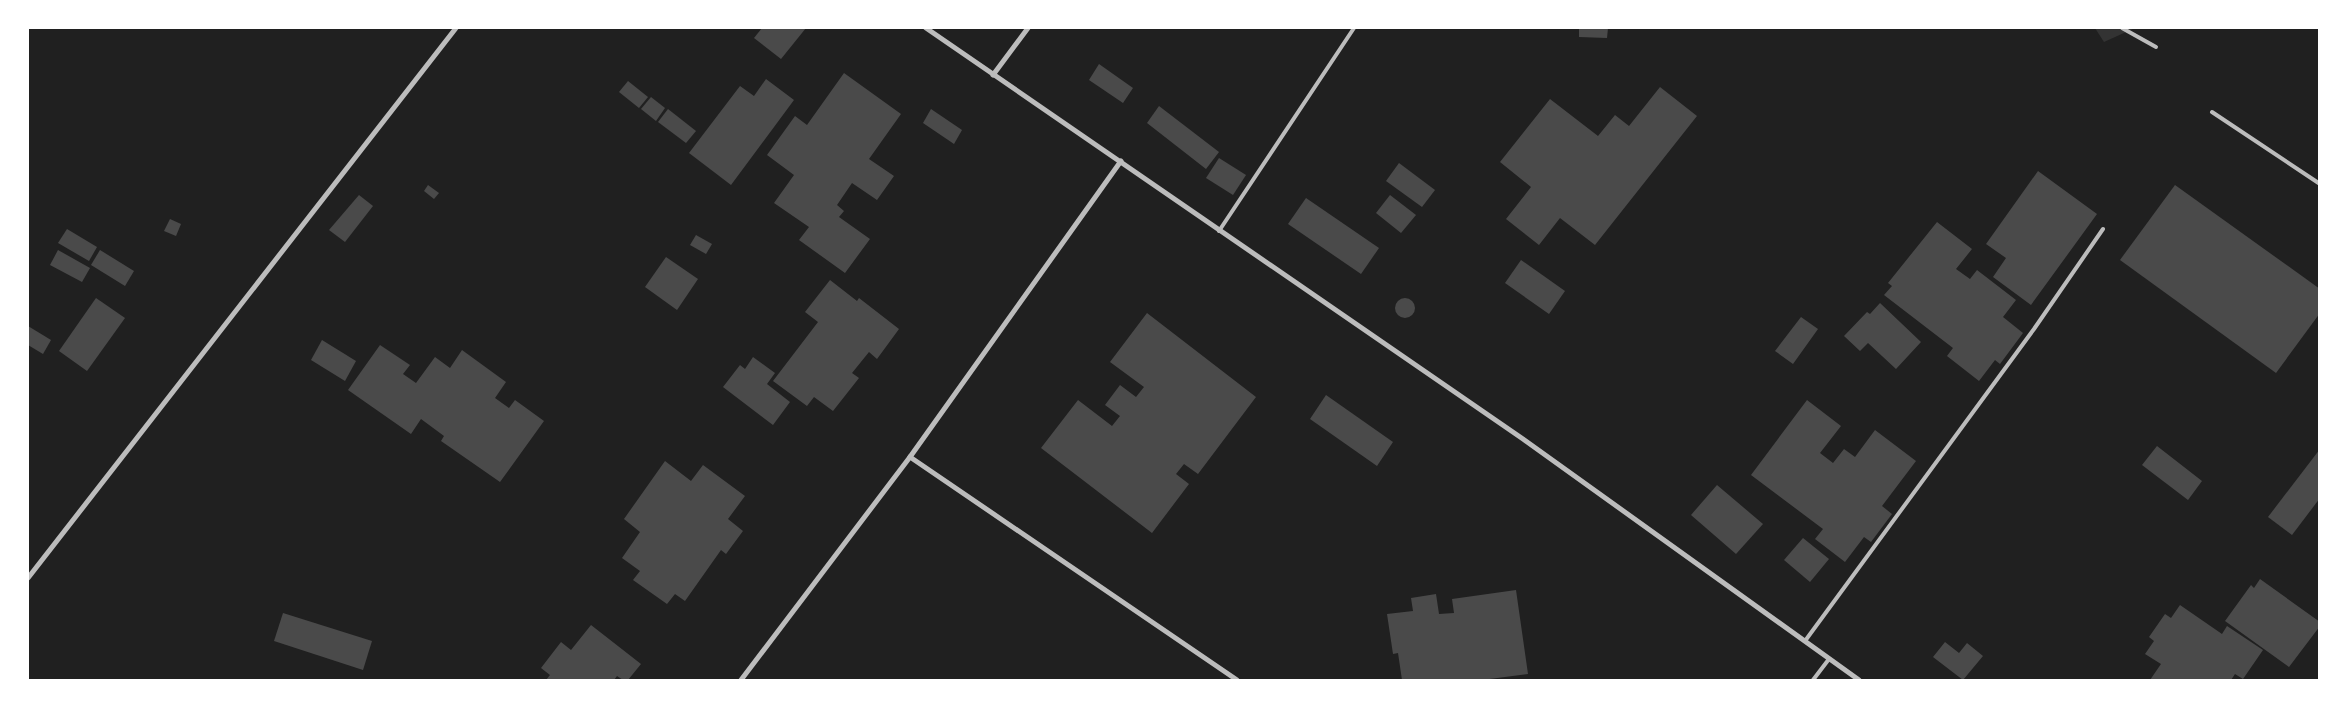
<svg xmlns="http://www.w3.org/2000/svg" width="2347" height="708" viewBox="0 0 2347 708" font-family="'Open Sans',sans-serif">
<rect width="100%" height="100%" fill="#111"/>
<rect fill="#202020" x="28" y="28" width="2291" height="652"/>
<path fill="#333" d="M2095,28H2135L2104,42Z"/>
<g fill="#4a4a4a">
<path d="M762,28H806L781,59L754,38Z"/>
<path d="M1579,28H1608L1607,38L1579,37Z"/>
<path d="M1099,64L1133,88L1123,103L1089,80Z"/>
<path d="M844,73L901,114L869,159L894,176L877,200L852,183L837,205L844,211L839,217L870,239L845,273L799,240L809,227L774,203L794,175L767,155L795,116L807,125Z"/>
<path d="M766,79L794,100L731,185L689,153L740,86L754,96Z"/>
<path d="M628,81L648,97L639,108L619,92Z"/>
<path d="M1660,87L1697,116L1595,245L1560,218L1539,245L1506,219L1531,187L1500,162L1550,99L1598,136L1615,115L1629,126Z"/>
<path d="M651,97L665,108L656,121L641,109Z"/>
<path d="M1159,106L1219,152L1206,169L1147,123Z"/>
<path d="M668,109L696,131L686,143L658,122Z"/>
<path d="M931,109L962,130L954,144L923,123Z"/>
<path d="M1219,158L1246,175L1233,195L1206,178Z"/>
<path d="M1399,163L1435,190L1422,207L1386,181Z"/>
<path d="M2038,171L2097,214L2031,305L1993,277L2006,258L1986,244Z"/>
<path d="M428,185L439,193L434,199L424,191Z"/>
<path d="M2175,185L2320,289V313L2276,373L2120,260Z"/>
<path d="M359,195L373,206L345,242L329,230Z"/>
<path d="M1390,195L1416,215L1401,233L1376,213Z"/>
<path d="M1306,198L1379,248L1361,274L1288,224Z"/>
<path d="M170,219L181,224L176,236L164,231Z"/>
<path d="M1937,222L1972,249L1956,269L1970,279L1977,270L2016,300L2003,317L2023,333L2000,364L1995,360L1979,381L1947,356L1953,348L1884,295L1892,286L1888,283Z"/>
<path d="M67,229L97,247L89,261L58,243Z"/>
<path d="M696,235L712,244L706,254L690,245Z"/>
<path d="M58,250L90,268L82,282L50,265Z"/>
<path d="M100,250L134,271L125,286L91,265Z"/>
<path d="M666,257L698,279L677,310L645,287Z"/>
<path d="M1521,260L1565,291L1549,314L1505,283Z"/>
<path d="M830,280L857,301L859,298L899,329L877,359L869,352L852,373L859,378L833,411L814,397L807,406L773,381L818,322L805,312Z"/>
<circle cx="1405" cy="308" r="10"/>
<path d="M96,298L125,318L87,371L59,351Z"/>
<path d="M1880,303L1921,342L1896,369L1868,343L1860,351L1844,336L1867,312L1870,314Z"/>
<path d="M1147,313L1256,397L1198,474L1184,464L1176,474L1189,484L1152,533L1041,448L1078,400L1112,426L1120,416L1105,405L1120,385L1136,397L1144,387L1110,362Z"/>
<path d="M1801,317L1818,329L1793,364L1775,351Z"/>
<path d="M28,326L51,340L43,354L28,345Z"/>
<path d="M322,340L356,361L345,381L311,360Z"/>
<path d="M380,345L410,365L403,374L416,383L435,357L450,368L462,350L506,382L495,398L509,408L515,400L544,421L500,482L441,441L444,436L421,419L411,434L348,390Z"/>
<path d="M753,357L775,373L767,384L790,402L773,425L723,387L740,365L745,369Z"/>
<path d="M1326,395L1393,442L1377,466L1310,419Z"/>
<path d="M1807,400L1841,426L1820,453L1833,463L1844,449L1855,457L1875,430L1916,461L1882,506L1892,514L1871,542L1864,537L1845,562L1815,539L1823,529L1751,475Z"/>
<path d="M2157,446L2202,481L2188,500L2142,465Z"/>
<path d="M2320,449V498L2292,535L2268,517Z"/>
<path d="M665,461L691,481L703,465L745,496L728,519L743,531L726,554L721,550L685,601L675,594L667,604L633,580L640,571L622,558L640,532L624,519Z"/>
<path d="M1717,485L1763,524L1736,554L1691,515Z"/>
<path d="M1803,538L1829,559L1810,582L1784,560Z"/>
<path d="M2260,579L2320,622V626L2289,667L2225,621L2251,585L2254,588Z"/>
<path d="M1516,590L1528,674L1482,680H1402L1398,653L1393,654L1387,614L1413,611L1411,598L1436,594L1439,614L1454,613L1452,599Z"/>
<path d="M2180,605L2222,634L2227,626L2263,650L2243,679L2235,674L2231,680H2150L2161,664L2145,654L2154,641L2149,637L2165,614L2171,618Z"/>
<path d="M283,613L372,641L363,670L274,641Z"/>
<path d="M591,625L641,664L628,680H623L617,676L614,680H546L550,675L541,668L561,642L571,650Z"/>
<path d="M1945,642L1959,653L1967,643L1983,656L1963,680L1933,657Z"/>
</g>
<g fill="none" stroke-linecap="round" stroke-linejoin="round">
<g stroke="#bcbcbc" stroke-width="4">
<path d="M2122,28L2156,47"/>
<path d="M2212,112L2320,184"/>
<path d="M1219,231L1354,28"/>
<path d="M1805,641L2034,329L2103,229"/>
<path d="M1813,680L1829,659"/>
</g>
<g stroke="#bcbcbc" stroke-width="5">
<path d="M926,28L1523,439L1859,680"/>
<path d="M993,75L1028,28"/>
<path d="M910,457L1237,680"/>
<path d="M28,578L456,28"/>
<path d="M741,680L910,457L1121,161"/>
</g>
</g>
<rect width="2347" height="708" fill="none" stroke="#ffffff" stroke-width="58"/>
</svg>
